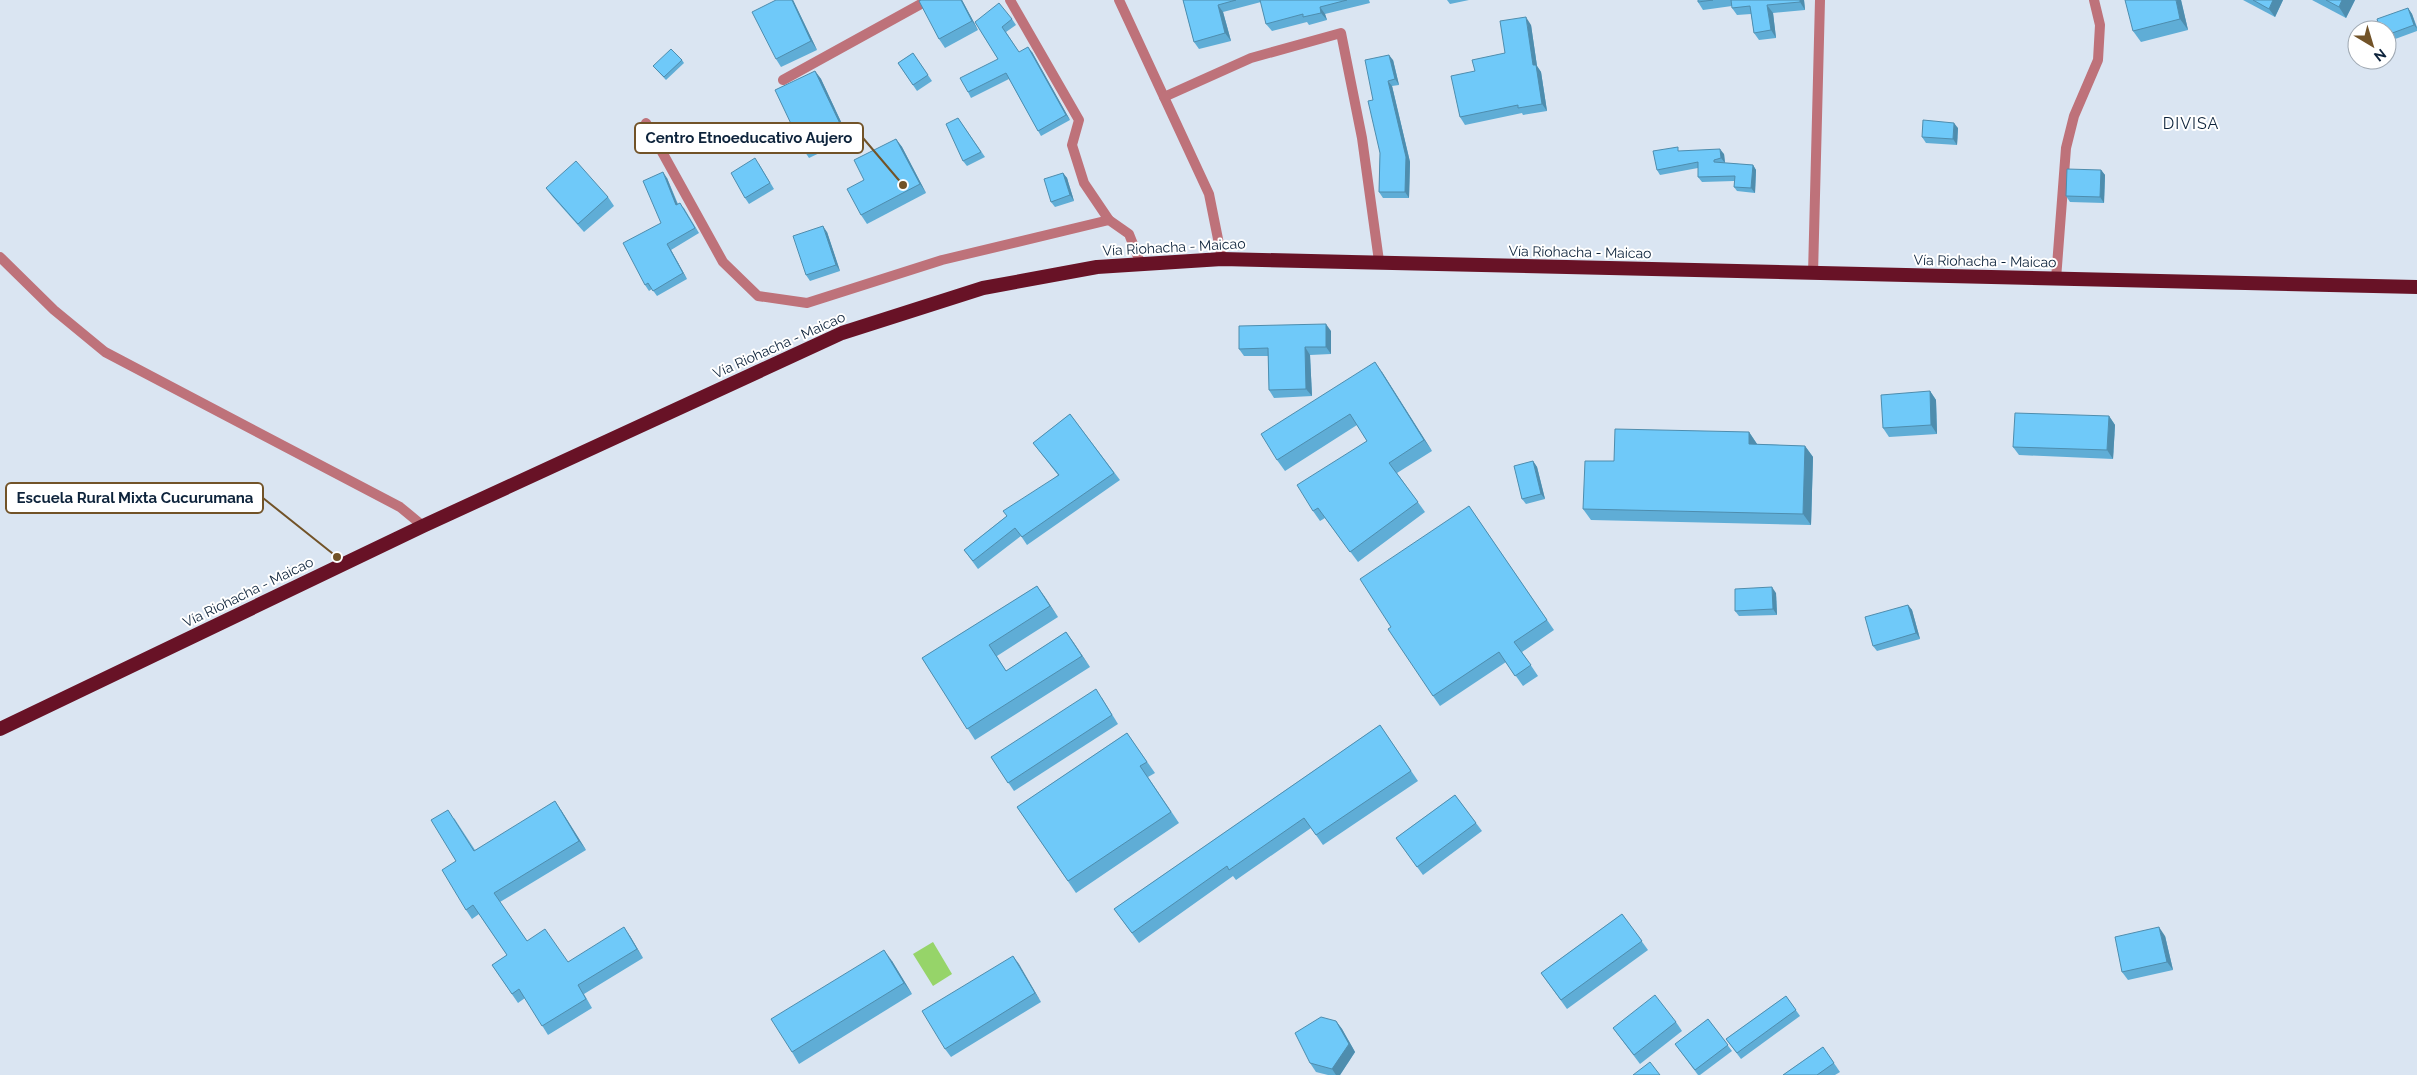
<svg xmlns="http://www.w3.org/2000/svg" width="2417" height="1075" viewBox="0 0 2417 1075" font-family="Raleway,sans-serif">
<rect width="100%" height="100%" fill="#dae5f2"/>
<path fill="#96d469" d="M933,942L952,974L933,986L913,954Z"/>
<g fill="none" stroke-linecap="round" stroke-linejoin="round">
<g stroke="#be727a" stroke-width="10">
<path d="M1010,0L1079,120L1072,145L1084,183L1109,220"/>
<path d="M1119,0L1209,194L1222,259"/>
<path d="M783,80L928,0"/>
<path d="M1164,97L1251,58L1341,33L1362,138L1379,261"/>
<path d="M646,123L723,262L758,296L807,303L942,260L1109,220L1129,234L1140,262"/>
<path d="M0,257L54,310L105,352L400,507L423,526"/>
<path d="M1813,274L1820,0"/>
<path d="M2056,279L2066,148L2074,116L2098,60L2100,25L2094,0"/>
</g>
<path stroke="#681226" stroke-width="14" d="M0,729L423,526L842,333L983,288L1097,267L1222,259L2417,287"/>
</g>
<g fill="#5fadd6">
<path d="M776,0H793L817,50L781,67L776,59Z"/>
<path d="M921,0H962L978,30L945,48L939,39Z"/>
<path d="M1183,0H1369L1370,3L1325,14L1327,20L1309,25L1307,22L1272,31L1266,24L1261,2L1223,12L1231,41L1199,49L1194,42Z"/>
<path d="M1447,0H1469L1450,4Z"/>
<path d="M1698,0H1804L1805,10L1773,13L1776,38L1759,40L1754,33L1751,14L1737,15L1732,8V6L1703,10L1698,2Z"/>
<path d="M2181,0L2188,30L2141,42L2133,31Z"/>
<path d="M2243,0H2283L2275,17Z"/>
<path d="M2312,0H2355L2346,18Z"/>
<path d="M2408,8L2412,14L2417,27V31L2387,42V30Z"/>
<path d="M1012,19L1016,25L1006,32L1019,52H1032L1070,120L1041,136L1009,79L971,98L968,92L998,59L975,22Z"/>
<path d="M1531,25L1537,66L1541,72L1547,111L1523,115L1522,113L1465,125L1460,117L1475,71L1505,53Z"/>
<path d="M913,53L932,81L917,91L898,63Z"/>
<path d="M682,60L684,63L666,80L653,66Z"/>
<path d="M1393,60L1399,85L1392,86L1410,162L1409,198H1383L1379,192L1380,153L1373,100Z"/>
<path d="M815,71L821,79L849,139L809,158L803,149Z"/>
<path d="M958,118L985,157L967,166L963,161Z"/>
<path d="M1958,128L1957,145L1926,143L1922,137Z"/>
<path d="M896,139L902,147L926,193L867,224L861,215L864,180Z"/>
<path d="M1681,151L1724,154L1725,163L1753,165L1756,170L1755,193L1737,191L1734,187V181L1702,182L1698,177V168L1660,175L1657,170Z"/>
<path d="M759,164L774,189L749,204L745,198Z"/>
<path d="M2101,170L2105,175L2104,203L2070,202L2066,196Z"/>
<path d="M1063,173L1067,178L1074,201L1055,207L1051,202Z"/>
<path d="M667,178L678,204L684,208L699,233L671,250L687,279L657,296L652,289L649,291L645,285L661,223Z"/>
<path d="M546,188L608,197L614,206L584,232L552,196Z"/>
<path d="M827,232L840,271L810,281L806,275Z"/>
<path d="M1331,331V354L1310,355L1312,396L1274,398L1269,390L1268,356H1244L1239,349Z"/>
<path d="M1382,372L1432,451L1397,473L1425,512L1358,562L1325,518L1320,521L1313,511L1367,441L1357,425L1285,471L1277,460Z"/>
<path d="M1930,391L1936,400L1937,434L1889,437L1883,428Z"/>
<path d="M1070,414L1120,480L1027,545L1021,536L978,569L964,550L1058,475L1033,443Z"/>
<path d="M2109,416L2115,425L2113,459L2019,455L2013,447Z"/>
<path d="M1749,432L1757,444L1805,446L1813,457L1811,525L1591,520L1583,509L1614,461Z"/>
<path d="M1533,461L1537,467L1545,499L1526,504L1522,499Z"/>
<path d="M1469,506L1554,630L1522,652L1538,676L1523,686L1506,662L1440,706L1433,696L1391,627Z"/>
<path d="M1037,586L1058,617L997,656L1006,671L1066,632L1090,667L975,740L922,658Z"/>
<path d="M1776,593L1777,615L1739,616L1735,611Z"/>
<path d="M1908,605L1912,610L1920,639L1877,651L1873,646Z"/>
<path d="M1102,698L1118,724L1014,791L991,757Z"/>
<path d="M1380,725L1418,781L1323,845L1311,828L1236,880L1233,876L1139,943L1114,909Z"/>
<path d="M1127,733L1155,773L1148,777L1179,823L1076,893L1017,807Z"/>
<path d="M1455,795L1482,831L1423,875L1396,838Z"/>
<path d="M561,810L586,850L500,902L527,941L568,962L630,936L643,958L584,994L592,1008L548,1035L525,998L518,1003L492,965L507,955L479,914L472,919L466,910L456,861L454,818L475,850Z"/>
<path d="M1622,914L1648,950L1567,1009L1541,973Z"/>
<path d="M2165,936L2173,970L2128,980L2122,972Z"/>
<path d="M1013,956L1041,1002L951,1057L945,1049Z"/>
<path d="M892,961L912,994L799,1064L792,1052Z"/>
<path d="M1786,996L1800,1016L1741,1059L1726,1039Z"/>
<path d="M1708,1019L1732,1051L1700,1075H1698L1675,1044Z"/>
<path d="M1336,1021L1342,1029L1355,1052L1340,1075H1328L1316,1072L1310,1063Z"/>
<path d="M1676,1022L1682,1031L1640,1064L1613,1028Z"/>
<path d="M1823,1047L1840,1072L1835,1075H1783Z"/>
</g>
<g fill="#4e8dae">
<path d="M792,0H793L794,2L817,50L811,41Z"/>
<path d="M961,0H962L978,30L972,21Z"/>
<path d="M1800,0H1804L1805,10L1800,2Z"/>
<path d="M2176,0H2181L2188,30L2180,19Z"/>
<path d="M2273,0H2283L2275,17L2269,9Z"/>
<path d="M2342,0H2355L2346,18L2339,7Z"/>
<path d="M1218,5L1223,12L1231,41L1225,33Z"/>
<path d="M1767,5L1773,13L1776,38L1771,30Z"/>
<path d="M1320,7L1325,14L1327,20L1321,13Z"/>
<path d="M2408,8L2412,14L2417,29L2414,25Z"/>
<path d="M1526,17L1531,25L1537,66L1541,72L1547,111L1542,104L1533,65Z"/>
<path d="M1028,47L1032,52L1070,120L1066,115Z"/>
<path d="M1389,55L1393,60L1399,85L1395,79Z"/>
<path d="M815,71L821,79L849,139L843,130Z"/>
<path d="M1388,81L1392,86L1410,162L1409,198L1405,192Z"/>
<path d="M1954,123L1958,128L1957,145L1953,139Z"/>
<path d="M896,139L902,147L926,193L920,184Z"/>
<path d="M1720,149L1724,154L1725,163L1721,158Z"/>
<path d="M1753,165L1756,170L1755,193L1751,188Z"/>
<path d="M2101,170L2105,175L2104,203L2100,197Z"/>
<path d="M663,172L667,178L680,211L676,205Z"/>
<path d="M1063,173L1067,178L1074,201L1070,195Z"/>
<path d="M823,226L827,232L840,271L836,265Z"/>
<path d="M667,244L671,250L687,279L683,273Z"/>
<path d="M1326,324L1331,331V354L1326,347Z"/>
<path d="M1305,347L1310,355L1312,396L1306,389Z"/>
<path d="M1375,362L1382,372L1432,451L1424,440Z"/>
<path d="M1930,391L1936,400L1937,434L1931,425Z"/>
<path d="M2109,416L2115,425L2113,459L2107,450Z"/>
<path d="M1749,432L1757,444L1756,455L1749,444Z"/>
<path d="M1805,446L1813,457L1811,525L1803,514Z"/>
<path d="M1533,461L1537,467L1545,499L1541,494Z"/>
<path d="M1037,586L1045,597L1058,617L1050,606Z"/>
<path d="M1772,587L1776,593L1777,615L1773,609Z"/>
<path d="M1908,605L1912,610L1920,639L1916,633Z"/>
<path d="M1066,632L1074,643L1090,667L1082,656Z"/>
<path d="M555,801L561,810L586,850L579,841Z"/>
<path d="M624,927L630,936L643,958L637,949Z"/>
<path d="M2159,927L2165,936L2173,970L2167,962Z"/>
<path d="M884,950L892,961L912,994L904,983Z"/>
<path d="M1013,956L1019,964L1041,1002L1035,993Z"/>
<path d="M1336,1021L1342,1029L1355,1052L1340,1075H1336L1332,1069Z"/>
</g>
<g fill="#6fc9f9" stroke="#4e8dae">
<path d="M776,0H792L811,41L776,59L752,12Z"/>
<path d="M921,0H961L972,21L939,39L919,1Z"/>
<path d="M1183,0H1236L1218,5L1225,33L1194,42Z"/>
<path d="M1260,0H1347L1320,7L1321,13L1303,17V14L1266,24Z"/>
<path d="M1698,0H1713L1698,2Z"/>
<path d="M1731,0H1800V2L1767,5L1771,30L1754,33L1750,6L1732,8Z"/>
<path d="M2125,0H2176L2180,19L2133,31Z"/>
<path d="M2253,0H2273L2269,9Z"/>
<path d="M2326,0H2342L2339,7Z"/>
<path d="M999,3L1012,19L1002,27L1019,52L1028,47L1066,115L1038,131L1006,73L968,92L960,78L998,59L975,22Z"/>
<path d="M2408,8L2414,25L2387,35V30H2380L2377,19Z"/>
<path d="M1526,17L1533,65H1536L1542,104L1518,108V105L1460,117L1451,76L1475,71L1472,60L1505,53L1500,21Z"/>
<path d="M671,49L682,60L664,77L653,66Z"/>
<path d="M913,53L928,75L913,85L898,63Z"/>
<path d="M1389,55L1395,79L1388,81L1406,157L1405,192H1379L1380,153L1368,101L1373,100L1365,60Z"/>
<path d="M815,71L843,130L803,149L775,90Z"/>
<path d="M958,118L981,152L963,161L946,124Z"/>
<path d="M1923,120L1954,123L1953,139L1922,137Z"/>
<path d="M896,139L920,184L861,215L847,189L864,180L854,160Z"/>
<path d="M1678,147V151L1720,149L1721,158L1714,160V162L1753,165L1751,188L1734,187L1735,176L1698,177V162L1657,170L1653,151Z"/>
<path d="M755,158L770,183L745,198L731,173Z"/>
<path d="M576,161L608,197L578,224L546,188Z"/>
<path d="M2067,169L2101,170L2100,197L2066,196Z"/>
<path d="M663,172L676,205L680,203L695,228L667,244L683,273L653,291L648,283L645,285L623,243L661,223L643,181Z"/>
<path d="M1063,173L1070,195L1051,202L1044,179Z"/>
<path d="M823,226L836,265L806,275L793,236Z"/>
<path d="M1326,324V347H1305L1306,389L1269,390L1268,348L1239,349V326Z"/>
<path d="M1375,362L1424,440L1389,463L1418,502L1350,552L1318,508L1313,511L1297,485L1367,441L1350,414L1277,460L1261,434Z"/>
<path d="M1930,391L1931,425L1883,428L1881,395Z"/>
<path d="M2015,413L2109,416L2107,450L2013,447Z"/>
<path d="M1070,414L1114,473L1022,537L1015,528L973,561L964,550L1007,516L1003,511L1059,475L1033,443Z"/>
<path d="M1615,429L1749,432V444L1805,446L1803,514L1583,509L1585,461H1614Z"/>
<path d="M1533,461L1541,494L1522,499L1514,466Z"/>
<path d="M1469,506L1547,620L1514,642L1531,665L1515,676L1499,652L1433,696L1388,629L1391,627L1360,579Z"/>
<path d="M1037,586L1050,606L989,645L1006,671L1066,632L1082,656L967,729L922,658Z"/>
<path d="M1772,587L1773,609L1735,611V589Z"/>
<path d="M1908,605L1916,633L1873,646L1865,617Z"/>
<path d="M1096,689L1112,715L1008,783L991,757Z"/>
<path d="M1380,725L1411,771L1316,835L1304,818L1229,870L1227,866L1132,933L1114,909Z"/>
<path d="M1127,733L1147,762L1140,766L1171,812L1068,881L1017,807Z"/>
<path d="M1455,795L1476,823L1417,867L1396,838Z"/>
<path d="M555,801L579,841L494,893L527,941L545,929L568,962L624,927L637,949L578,985L586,999L542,1026L519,989L512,994L492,965L507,955L473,905L466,910L442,870L456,861L431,820L448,810L474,851Z"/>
<path d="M1622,914L1642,941L1561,1000L1541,973Z"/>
<path d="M2159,927L2167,962L2122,972L2115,937Z"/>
<path d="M884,950L904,983L792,1052L771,1019Z"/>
<path d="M1013,956L1035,993L945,1049L922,1011Z"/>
<path d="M1655,995L1676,1022L1634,1055L1613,1028Z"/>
<path d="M1786,996L1796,1010L1737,1053L1726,1039Z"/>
<path d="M1321,1017L1336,1021L1349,1044L1332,1069L1310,1063L1295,1033Z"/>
<path d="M1708,1019L1728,1045L1695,1070L1675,1044Z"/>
<path d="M1823,1047L1834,1063L1817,1075H1783Z"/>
<path d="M1650,1062L1660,1075H1633Z"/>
</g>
<g text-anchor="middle" stroke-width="4" stroke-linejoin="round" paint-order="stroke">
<g font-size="14" fill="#0d233b" stroke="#fff">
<text transform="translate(1174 247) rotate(-3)" y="5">Vía Riohacha - Maicao</text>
<text transform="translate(1580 252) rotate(1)" y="5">Vía Riohacha - Maicao</text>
<text transform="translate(1985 261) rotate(1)" y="5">Vía Riohacha - Maicao</text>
<text transform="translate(779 345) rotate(-24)" y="5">Vía Riohacha - Maicao</text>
<text transform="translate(248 592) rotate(-26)" y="5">Vía Riohacha - Maicao</text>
</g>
<g font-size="16" letter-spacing="1" fill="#0d233b" stroke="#fff">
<text x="2191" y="129">DIVISA</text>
</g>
</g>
<path fill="none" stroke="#725328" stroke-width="2" d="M903 185L863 138M337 557L263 498"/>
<g fill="#725328" stroke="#fff" stroke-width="2">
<circle cx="903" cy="185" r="5"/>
<circle cx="337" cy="557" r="5"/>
</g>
<g fill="#fff" stroke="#725328" stroke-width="2">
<rect x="635" y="123" width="228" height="30" rx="5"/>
<rect x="6" y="483" width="257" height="30" rx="5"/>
</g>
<g font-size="15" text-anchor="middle" font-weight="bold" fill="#0d233b">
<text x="749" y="143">Centro Etnoeducativo Aujero</text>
<text x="135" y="503">Escuela Rural Mixta Cucurumana</text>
</g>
<g transform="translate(2372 45) rotate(142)"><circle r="24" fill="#ffffff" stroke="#9ea7b1"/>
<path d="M0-4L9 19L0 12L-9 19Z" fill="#725328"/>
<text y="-8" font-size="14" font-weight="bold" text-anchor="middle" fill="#0d233b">N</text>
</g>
</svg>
